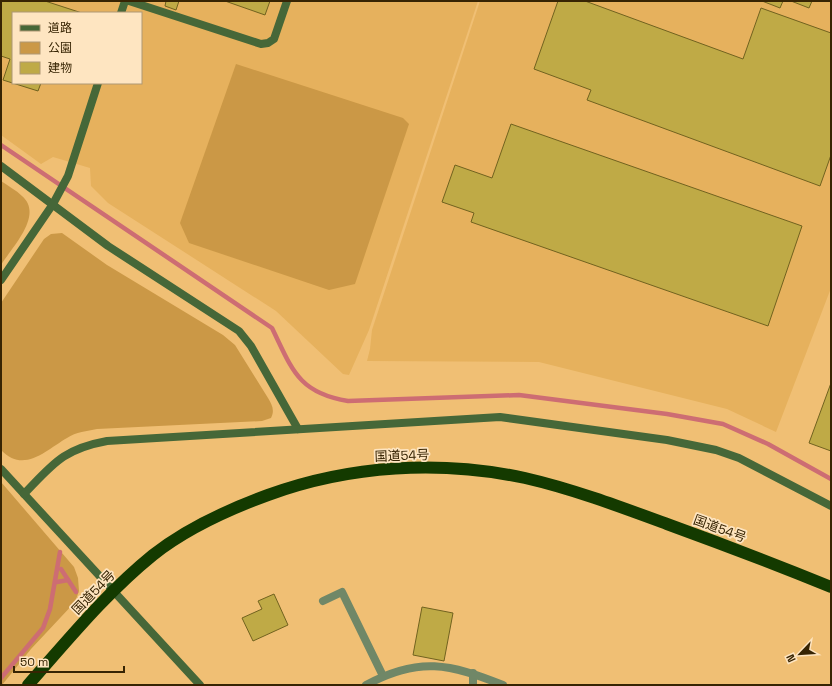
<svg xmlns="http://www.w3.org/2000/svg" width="832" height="686" viewBox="0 0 832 686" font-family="'Space Grotesk','Noto Sans JP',sans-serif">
<rect width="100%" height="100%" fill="#f0bf74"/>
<g fill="#e6b15d" fill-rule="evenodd">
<path d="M1,1H478L369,330L349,375L343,374L276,311L108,203L91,186L90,168L53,157L41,164L1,135ZM13,13H141V83H13Z"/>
<path d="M480,1H831V288L776,432L727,409L539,362L367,361L370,349L372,330Z"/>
</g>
<g fill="#cb9846">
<path d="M236,64L403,118L409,124L355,284L329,290L189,243L180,223Z"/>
<path d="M1,181C8,186 16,190 22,196C44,215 12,247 1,265Z"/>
<path d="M62,233L107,265L223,335L235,345L268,398C272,405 275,410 271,418L262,421L97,429C87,431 76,432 67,438C46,450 24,474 1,450V303L44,239L51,234Z"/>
<path d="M1,482L74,567L78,578L79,591L75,602L31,649L2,685Z"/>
</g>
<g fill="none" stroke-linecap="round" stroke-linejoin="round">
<g stroke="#cd6d73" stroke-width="4.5">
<path d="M1,145L272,328C292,369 298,393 348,401L519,395L667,414L723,424L768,444L831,479"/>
<path d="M61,569L76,592"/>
<path d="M57,582L68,580"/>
<path d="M1,678L43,628L50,609L60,552"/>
</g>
</g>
<g fill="#bfaa46" stroke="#71621f">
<path d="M1,1H45L82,13H13V83H41L38,91L3,80L10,59L1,56Z"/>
<path d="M166,1H179L176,10L165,6Z"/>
<path d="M225,1H270L265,15Z"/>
<path d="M558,1H585L743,59L761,8L831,33V155L820,186L587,100L591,90L534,69Z"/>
<path d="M762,1H783L780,8Z"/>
<path d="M791,1H812L809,8Z"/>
<path d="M511,124L802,226L768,326L471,222L474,213L442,202L455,165L492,178Z"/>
<path d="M831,383V451L809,443Z"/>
<path d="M274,594L288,625L253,641L242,618L262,609L258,601Z"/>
<path d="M422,607L453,613L444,661L413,655Z"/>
</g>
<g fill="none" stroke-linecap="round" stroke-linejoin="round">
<g stroke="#708767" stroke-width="8">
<path d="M323,601L342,592L383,676"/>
<path d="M473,673V685"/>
<path d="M366,685C419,656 450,664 503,685"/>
</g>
<g stroke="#466738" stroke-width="8">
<path d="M129,1L261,44L268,43L274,39L287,1"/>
<path d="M121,13L125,1"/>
<path d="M1,166L108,246L239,331L251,346L298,429"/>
<path d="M1,280L53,204L68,176L98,83"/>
<path d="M1,469L200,685"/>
<path d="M24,494C53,464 63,449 107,441L500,417L667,440L716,450L739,458L831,506"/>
</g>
<path stroke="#143a00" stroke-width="12" d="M28,685C68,640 106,593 153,555C187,528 227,510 268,495C350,465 440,460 525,478C573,489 621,507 667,524C722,544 777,565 831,587"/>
</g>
<g text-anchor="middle" stroke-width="3.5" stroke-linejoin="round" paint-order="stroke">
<g font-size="13" fill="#372403" stroke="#fee5c1">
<text transform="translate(402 455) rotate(-2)" y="5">国道54号</text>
<text transform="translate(720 528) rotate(20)" y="5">国道54号</text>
<text transform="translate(93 592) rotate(-46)" y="5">国道54号</text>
</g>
</g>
<rect width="832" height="686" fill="none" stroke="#372403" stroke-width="4"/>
<rect x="12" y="12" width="130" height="72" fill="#fee5c1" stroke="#ae9875"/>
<rect x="20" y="25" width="20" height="6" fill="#466738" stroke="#ae9875"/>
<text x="48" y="32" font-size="12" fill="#372403">道路</text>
<rect x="20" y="42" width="20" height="12" fill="#cb9846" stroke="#ae9875"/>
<text x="48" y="52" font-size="12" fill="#372403">公園</text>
<rect x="20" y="62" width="20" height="12" fill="#bfaa46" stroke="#ae9875"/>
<text x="48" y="72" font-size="12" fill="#372403">建物</text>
<g transform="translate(800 654) rotate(245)" stroke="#fee5c1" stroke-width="3" paint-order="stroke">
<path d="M0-3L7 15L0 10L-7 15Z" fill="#372403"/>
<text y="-6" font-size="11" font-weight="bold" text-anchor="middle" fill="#372403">N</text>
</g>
<path d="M14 666v6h110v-6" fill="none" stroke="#372403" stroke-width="2"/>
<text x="20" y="666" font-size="12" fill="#372403" stroke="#fee5c1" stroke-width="3" paint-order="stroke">50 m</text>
</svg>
